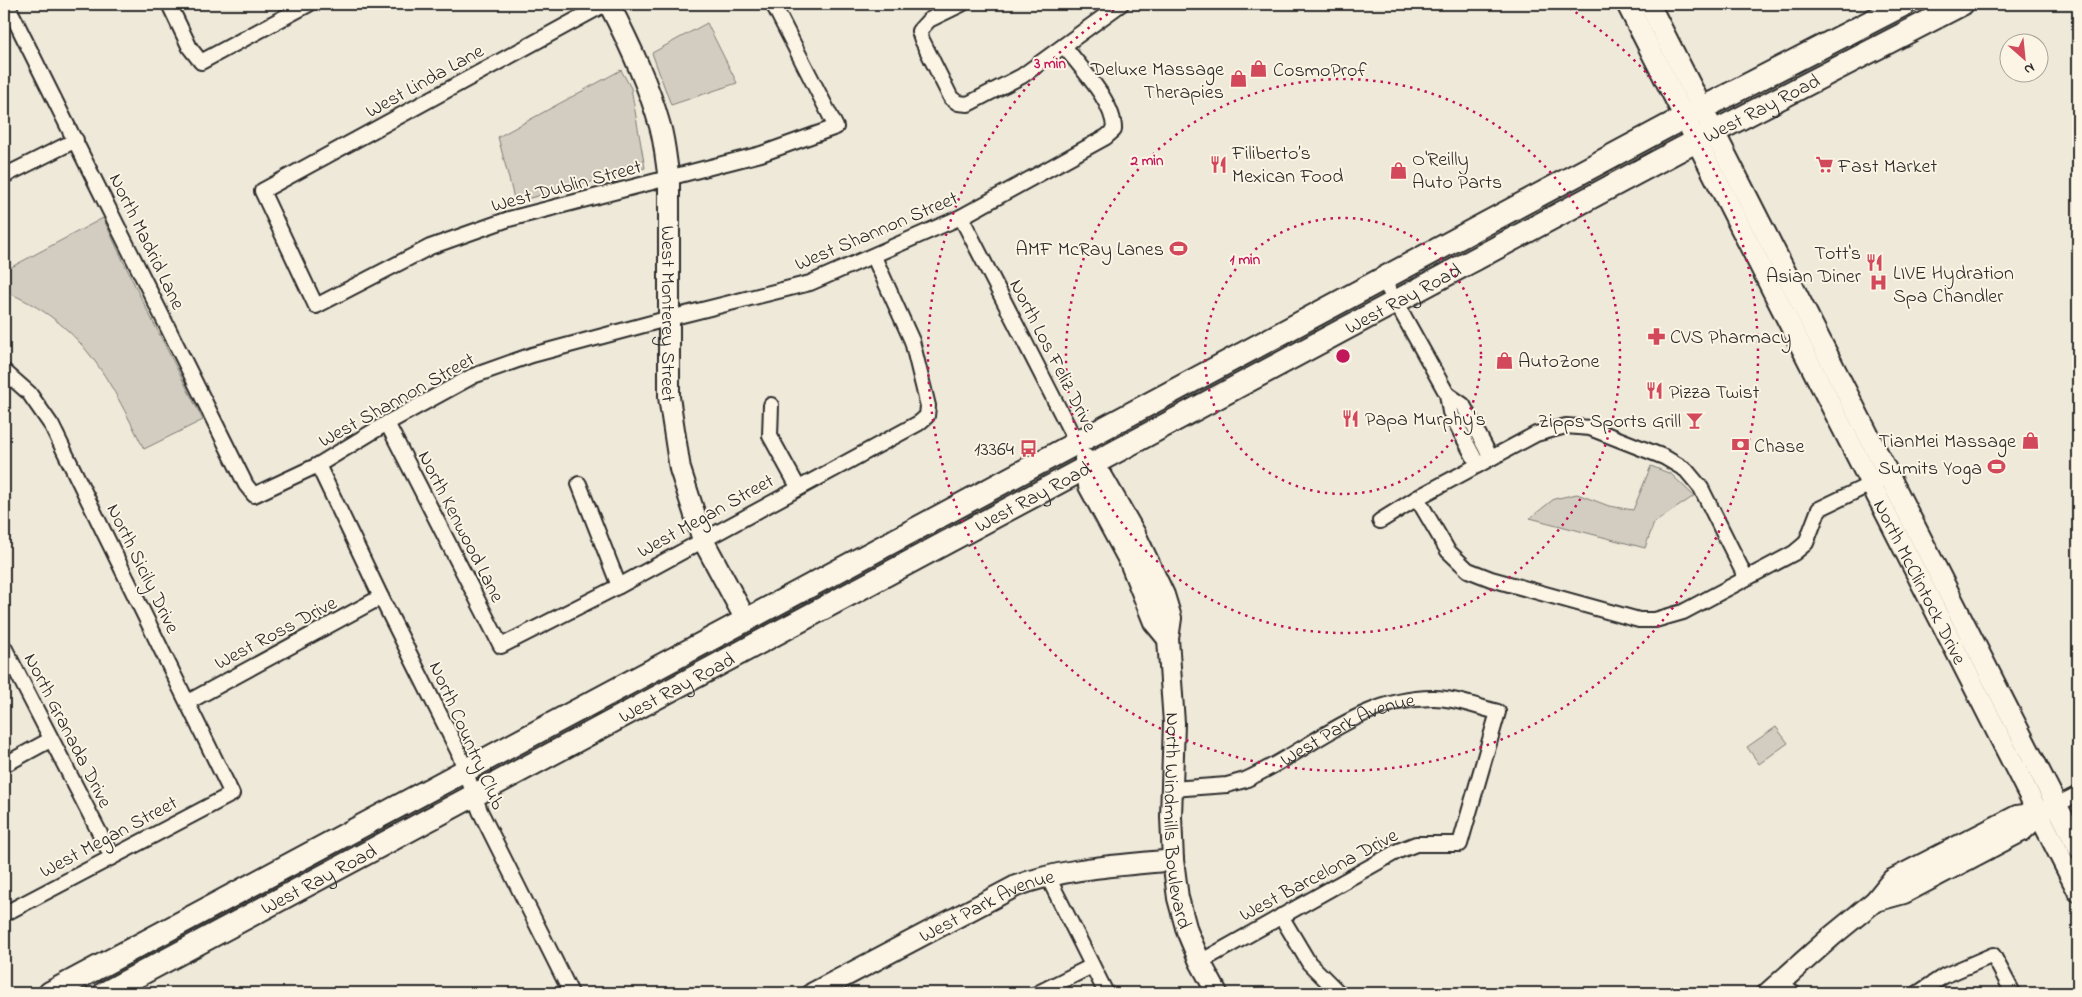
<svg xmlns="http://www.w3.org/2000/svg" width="2082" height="997" viewBox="0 0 2082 997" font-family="'Indie Flower',sans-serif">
<rect width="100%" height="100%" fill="#efe9da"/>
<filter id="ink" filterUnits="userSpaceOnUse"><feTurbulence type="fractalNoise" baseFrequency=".02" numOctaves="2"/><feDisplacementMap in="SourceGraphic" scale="10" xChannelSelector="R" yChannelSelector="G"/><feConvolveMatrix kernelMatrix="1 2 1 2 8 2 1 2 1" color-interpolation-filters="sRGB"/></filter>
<g filter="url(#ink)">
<g fill="#d2cdc0" stroke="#7e7c76">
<path d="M707,23L737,83L671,105L652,53Z"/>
<path d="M621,70L631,88L645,168L515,202L498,137Z"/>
<path d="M103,218L138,292L203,420L144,449C108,377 83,323 4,291V271Z"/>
<path d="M1651,466L1671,474L1694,496L1654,523L1645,548L1530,518L1554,499L1577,494L1609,506L1633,510Z"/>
<path d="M1776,727L1788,743L1759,764L1747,747Z"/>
</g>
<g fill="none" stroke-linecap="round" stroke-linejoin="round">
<defs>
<g id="street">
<path d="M7,4L246,485L254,495L318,465L387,423L473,376L532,355L670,318L810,283L961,217L1106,137L1114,130C1115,103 1080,67 1064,46"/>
<path d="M169,4L190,48L201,62L309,4"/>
<path d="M605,4L262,191L316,306L430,247L509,219L761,154L836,127L773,4"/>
<path d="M962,4L929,20L919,31L922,40L951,98L958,103L968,104L1022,76L1121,4"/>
<path d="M4,176L76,140"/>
<path d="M961,217L1079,448"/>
<path d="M1383,279L1447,394L1450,412L1478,465"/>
<path d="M4,371L29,393L52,426L232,794L4,914"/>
<path d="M1447,394L1463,405L1491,458"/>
<path d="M771,405L770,436L798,487"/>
<path d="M387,423L501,646L619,586L919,423L927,416L928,406L912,341L874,257"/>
<path d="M318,465L381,597L458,751L480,811L571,993"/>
<path d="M579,484L619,586"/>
<path d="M1417,498L1448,551L1468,570L1491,579L1639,620H1655L1683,612L1794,553L1806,543L1819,509L1879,480"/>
<path d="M1380,521L1417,498L1536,434L1566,426L1590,428L1664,457L1686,470L1701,488L1746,578"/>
<path d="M4,647L112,857"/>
<path d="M188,702L381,597"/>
<path d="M4,765L50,740"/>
<path id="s1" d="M1172,789L1227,785L1245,780C1308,752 1361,697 1434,698C1456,698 1477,707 1498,712L1460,844H1416L1398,851L1200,962"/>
<path d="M2050,808L2078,794"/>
<path d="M1047,875L1106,993"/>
<path d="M1281,916L1309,963L1339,993"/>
<path d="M1780,981L1793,993"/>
<path d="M1038,993L1092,966"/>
<path d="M1918,993L1944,976L1993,955L2013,993"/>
</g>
<g id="secondary">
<path id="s2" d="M609,4C629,43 648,83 660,126C665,143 666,162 669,179V397L680,469L703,540L746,620"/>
<path id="s3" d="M1627,4L2078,891"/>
<path d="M1649,4L2078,847"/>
<path d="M1085,459L1088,467L1089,486L1130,562L1154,622L1168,639"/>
<path id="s4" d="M1088,467L1103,478L1135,534L1164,595L1171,618L1168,639L1174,723L1171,817L1173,860L1178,898L1187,931L1200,962L1217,993"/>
<path d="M1875,901L1904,893L2022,831L2043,811"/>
<path id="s5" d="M813,993L1016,886C1068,867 1119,866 1173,860"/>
<path d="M1768,993L1832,936L1875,901L1892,880L2017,816L2039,813"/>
</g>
<g id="primary">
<path d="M50,993L1666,127L1905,4"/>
<path id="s6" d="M105,993L1679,150L1962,4"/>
</g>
</defs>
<use href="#street" stroke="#2b2b2b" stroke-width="18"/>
<use href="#secondary" stroke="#2b2b2b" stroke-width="24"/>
<use href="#primary" stroke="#2b2b2b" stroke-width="26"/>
<use href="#street" stroke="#fcf5e5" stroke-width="14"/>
<use href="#secondary" stroke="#fcf5e5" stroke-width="20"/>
<use href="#primary" stroke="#fcf5e5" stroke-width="22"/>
</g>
</g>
<g fill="none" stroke="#c2185b" stroke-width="2.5" stroke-dasharray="2.5 5">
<circle cx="1343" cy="356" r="138"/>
<circle cx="1343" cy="356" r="277"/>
<path d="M1563 4A415 415 0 1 1 1123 4"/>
</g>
<defs>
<symbol id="shop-bare" viewBox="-9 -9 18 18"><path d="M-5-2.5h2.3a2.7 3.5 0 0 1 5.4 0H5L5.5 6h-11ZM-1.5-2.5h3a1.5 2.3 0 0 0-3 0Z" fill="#d1495b" stroke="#fcf5e5" stroke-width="2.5" paint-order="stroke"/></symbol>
<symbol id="restaurant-bare" viewBox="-9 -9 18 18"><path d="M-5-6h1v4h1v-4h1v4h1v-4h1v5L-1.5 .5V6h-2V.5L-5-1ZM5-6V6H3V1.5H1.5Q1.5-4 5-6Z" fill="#d1495b" stroke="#fcf5e5" stroke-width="2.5" paint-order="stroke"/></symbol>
<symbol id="supermarket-bare" viewBox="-9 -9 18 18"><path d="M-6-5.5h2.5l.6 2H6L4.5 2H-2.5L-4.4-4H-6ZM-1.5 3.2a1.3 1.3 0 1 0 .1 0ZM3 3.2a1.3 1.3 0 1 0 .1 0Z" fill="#d1495b" stroke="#fcf5e5" stroke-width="2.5" paint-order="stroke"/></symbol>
<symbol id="stadium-bare" viewBox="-9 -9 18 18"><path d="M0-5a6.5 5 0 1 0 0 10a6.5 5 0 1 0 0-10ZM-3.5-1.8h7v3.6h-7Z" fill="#d1495b" stroke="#fcf5e5" stroke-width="2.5" paint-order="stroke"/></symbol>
<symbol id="hospital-bare" viewBox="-9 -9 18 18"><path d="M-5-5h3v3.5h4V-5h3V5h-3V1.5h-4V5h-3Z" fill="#d1495b" stroke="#fcf5e5" stroke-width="2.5" paint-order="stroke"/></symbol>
<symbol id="pharmacy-bare" viewBox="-9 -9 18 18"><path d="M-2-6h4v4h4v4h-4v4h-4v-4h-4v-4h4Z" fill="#d1495b" stroke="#fcf5e5" stroke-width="2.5" paint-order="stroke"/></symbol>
<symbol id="bar-bare" viewBox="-9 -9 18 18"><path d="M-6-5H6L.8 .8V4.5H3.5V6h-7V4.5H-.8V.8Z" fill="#d1495b" stroke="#fcf5e5" stroke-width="2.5" paint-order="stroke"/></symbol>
<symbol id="bank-bare" viewBox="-9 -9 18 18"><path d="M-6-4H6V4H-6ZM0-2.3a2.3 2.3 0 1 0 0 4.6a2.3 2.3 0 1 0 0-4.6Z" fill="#d1495b" stroke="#fcf5e5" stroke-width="2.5" paint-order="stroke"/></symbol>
<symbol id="bus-bare" viewBox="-9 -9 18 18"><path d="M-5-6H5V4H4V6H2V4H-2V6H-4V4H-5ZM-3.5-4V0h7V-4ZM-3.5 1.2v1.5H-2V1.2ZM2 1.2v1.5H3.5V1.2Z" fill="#d1495b" stroke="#fcf5e5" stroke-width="2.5" paint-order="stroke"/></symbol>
</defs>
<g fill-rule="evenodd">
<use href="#shop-bare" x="1246" y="56" width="25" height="25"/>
<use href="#shop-bare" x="1226" y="66" width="25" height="25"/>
<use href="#restaurant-bare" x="1206" y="152" width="25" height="25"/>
<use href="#supermarket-bare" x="1812" y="152" width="25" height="25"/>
<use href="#shop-bare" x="1386" y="158" width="25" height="25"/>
<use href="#stadium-bare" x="1166" y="236" width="25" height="25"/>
<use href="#restaurant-bare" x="1862" y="250" width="25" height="25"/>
<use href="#hospital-bare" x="1866" y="270" width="25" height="25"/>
<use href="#pharmacy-bare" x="1644" y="324" width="25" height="25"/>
<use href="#shop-bare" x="1492" y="348" width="25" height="25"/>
<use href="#restaurant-bare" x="1642" y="378" width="25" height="25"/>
<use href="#restaurant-bare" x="1338" y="406" width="25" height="25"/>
<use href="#bar-bare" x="1682" y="408" width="25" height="25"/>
<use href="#shop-bare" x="2018" y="428" width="25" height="25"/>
<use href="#bank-bare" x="1728" y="432" width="25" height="25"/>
<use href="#bus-bare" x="1016" y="436" width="25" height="25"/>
<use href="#stadium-bare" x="1984" y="454" width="25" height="25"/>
</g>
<g text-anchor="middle" stroke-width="4" stroke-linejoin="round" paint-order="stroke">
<g font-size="20" fill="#2b2b2b" stroke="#fcf5e5" text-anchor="start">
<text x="1224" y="75" text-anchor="end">Deluxe Massage<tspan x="1224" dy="23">Therapies</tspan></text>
<text x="1273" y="76">CosmoProf</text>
<text x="1232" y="159">Filiberto’s<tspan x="1232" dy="23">Mexican Food</tspan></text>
<text x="1412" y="165">O'Reilly<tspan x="1412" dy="23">Auto Parts</tspan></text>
<text x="1838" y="172">Fast Market</text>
<text x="1164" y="255" text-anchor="end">AMF McRay Lanes</text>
<text x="1861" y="259" text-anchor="end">Tott's<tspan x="1861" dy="23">Asian Diner</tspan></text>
<text x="1893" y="279">LIVE Hydration<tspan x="1893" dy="23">Spa Chandler</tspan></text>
<text x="1670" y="343">CVS Pharmacy</text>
<text x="1518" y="367">AutoZone</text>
<text x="1669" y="398">Pizza Twist</text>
<text x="1365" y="425">Papa Murphy's</text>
<text x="1681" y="427" text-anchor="end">Zipps Sports Grill</text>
<text x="2016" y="447" text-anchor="end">TianMei Massage</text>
<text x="1754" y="452">Chase</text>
<text x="1014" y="455" text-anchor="end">13364</text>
<text x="1982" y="474" text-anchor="end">Sumits Yoga</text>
</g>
<g font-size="20" fill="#2b2b2b" stroke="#fcf5e5">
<text transform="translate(424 80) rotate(-29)" y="7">West Linda Lane</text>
<text dy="7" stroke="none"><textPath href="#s6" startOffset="1878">West Ray Road</textPath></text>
<text transform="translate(566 185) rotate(-15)" y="7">West Dublin Street</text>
<text transform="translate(876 230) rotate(-23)" y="7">West Shannon Street</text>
<text transform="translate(148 241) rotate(64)" y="7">North Madrid Lane</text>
<text dy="7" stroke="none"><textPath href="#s6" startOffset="1472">West Ray Road</textPath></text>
<text dy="7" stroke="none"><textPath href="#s2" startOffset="321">West Monterey Street</textPath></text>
<text transform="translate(1054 355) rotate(63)" y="7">North Los Feliz Drive</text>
<text transform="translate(396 399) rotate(-29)" y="7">West Shannon Street</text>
<text dy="7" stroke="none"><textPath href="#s6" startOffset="1052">West Ray Road</textPath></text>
<text transform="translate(705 515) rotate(-29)" y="7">West Megan Street</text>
<text transform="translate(462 526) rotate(63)" y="7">North Kenwood Lane</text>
<text transform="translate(144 568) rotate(64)" y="7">North Sicily Drive</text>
<text dy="7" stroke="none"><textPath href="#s3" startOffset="648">North McClintock Drive</textPath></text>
<text transform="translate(275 632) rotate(-28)" y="7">West Ross Drive</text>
<text dy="7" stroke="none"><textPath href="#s6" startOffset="648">West Ray Road</textPath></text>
<text transform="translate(69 730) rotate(63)" y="7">North Granada Drive</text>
<text dy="7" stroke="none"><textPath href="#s1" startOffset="189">West Park Avenue</textPath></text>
<text transform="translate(468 735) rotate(66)" y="7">North Country Club</text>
<text dy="7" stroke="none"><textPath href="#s4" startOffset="378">North Windmills Boulevard</textPath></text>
<text transform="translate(108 836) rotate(-28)" y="7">West Megan Street</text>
<text transform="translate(1318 874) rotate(-28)" y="7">West Barcelona Drive</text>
<text dy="7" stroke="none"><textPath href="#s6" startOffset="242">West Ray Road</textPath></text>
<text dy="7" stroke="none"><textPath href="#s5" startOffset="195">West Park Avenue</textPath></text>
</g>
</g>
<circle cx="1343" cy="356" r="8" fill="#c2185b" stroke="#fcf5e5" stroke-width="2.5"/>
<g font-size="15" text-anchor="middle" font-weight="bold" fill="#c2185b" stroke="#fcf5e5" stroke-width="4" stroke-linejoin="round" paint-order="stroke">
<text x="1050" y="68">3 min</text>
<text x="1147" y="165">2 min</text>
<text x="1245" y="264">1 min</text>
</g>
<rect width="2082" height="997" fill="none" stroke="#fcf5e5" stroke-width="20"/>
<rect x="10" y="10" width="2062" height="977" fill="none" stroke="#2b2b2b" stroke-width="2" filter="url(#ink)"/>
<g transform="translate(2024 58) rotate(153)"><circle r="24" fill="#fcf5e5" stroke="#a8a49b"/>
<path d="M0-4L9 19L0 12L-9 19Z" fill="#d1495b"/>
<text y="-8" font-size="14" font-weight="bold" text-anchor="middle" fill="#2b2b2b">N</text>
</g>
</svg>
